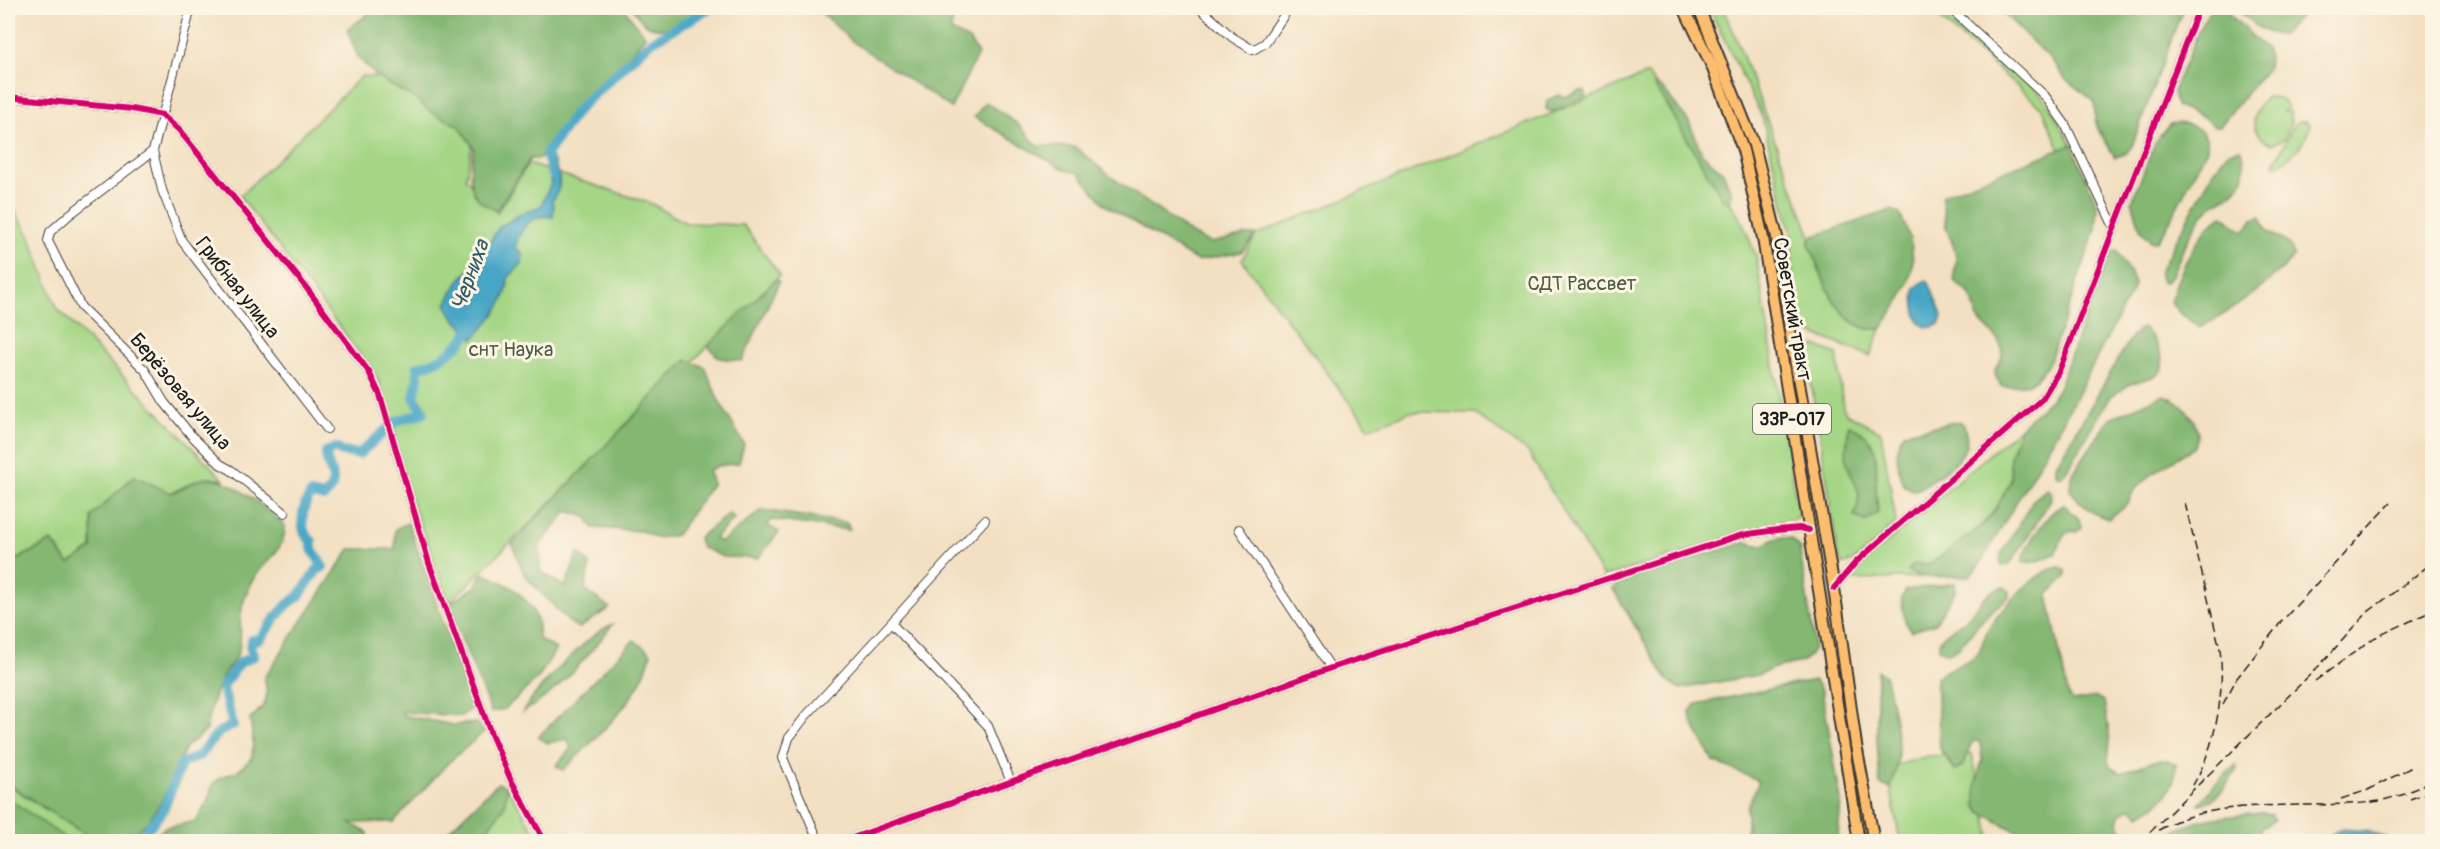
<svg xmlns="http://www.w3.org/2000/svg" width="2440" height="849" viewBox="0 0 2440 849" font-family="Pangolin,sans-serif">
<rect width="100%" height="100%" fill="#fcf5e5"/>
<filter id="ink" filterUnits="userSpaceOnUse"><feTurbulence type="fractalNoise" baseFrequency=".0167" numOctaves="2"/><feDisplacementMap in="SourceGraphic" scale="12" xChannelSelector="R" yChannelSelector="G"/><feConvolveMatrix kernelMatrix="1 2 1 2 8 2 1 2 1" color-interpolation-filters="sRGB"/></filter>
<filter id="wash" filterUnits="userSpaceOnUse"><feTurbulence type="fractalNoise" baseFrequency=".008" numOctaves="4" result="noise"/><feDisplacementMap in="SourceGraphic" scale="24" xChannelSelector="R" yChannelSelector="G"/><feGaussianBlur stdDeviation="1.35" result="paint"/><feColorMatrix in="noise" values="0 0 0 0 0 0 0 0 0 0 0 0 0 0 0 0 0 1.4 0 .05"/><feComposite in="paint" operator="in"/></filter>
<g filter="url(#wash)">
<rect width="100%" height="100%" fill="#f3e0c2"/>
<g fill="#a4d685" stroke="#607950" stroke-width="1.5">
<path d="M1709,8H1723L1735,35L1811,237L1809,244C1821,271 1832,315 1862,327C1867,329 1875,328 1881,329L1870,356L1806,331L1800,324L1794,286L1791,232L1762,117Z"/>
<path d="M1928,8H1944L2032,86L2046,101L2072,145L2060,150L2043,109Z"/>
<path d="M1648,74L1741,219L1756,256L1799,517L1603,577L1528,452L1474,413L1410,412L1369,428L1242,260L1256,235Z"/>
<path d="M362,76L410,81L473,139L466,178L497,213L528,164L650,203L686,223L743,225L780,275L450,602L410,497L377,376L240,196Z"/>
<path d="M2267,97C2275,97 2284,100 2288,107L2283,112H2290L2291,124L2284,139L2272,144C2249,135 2249,113 2267,97Z"/>
<path d="M2298,121H2306L2310,125C2307,141 2291,160 2275,165L2274,163C2283,150 2287,133 2298,121Z"/>
<path d="M8,198L30,237L57,308L225,481L220,479L197,480L171,493L69,564L52,541L18,559L8,561Z"/>
<path d="M1807,343L1837,354L1843,407L1846,413L1881,432L1896,522C1883,534 1859,564 1842,564L1838,555L1815,402L1802,347Z"/>
<path d="M2020,428C2017,438 2011,449 2010,459C2010,467 2012,475 2010,482C1995,522 1948,559 1908,571L1921,577L1858,580L1853,578L1852,573L1858,567Z"/>
<path d="M1972,754L1991,841H1900L1887,768L1928,756Z"/>
<path d="M8,785L91,838L95,841H69L8,798Z"/>
<path d="M507,787L540,841L478,842L504,807Z"/>
</g>
<g fill="#83b772" stroke="#506a47" stroke-width="1.5">
<path d="M376,8H609L610,10L613,8H624L645,36L626,60L571,112L540,159H530L497,210C464,200 469,175 474,148L459,126L429,111L416,99L386,83L371,71L358,57L347,30Z"/>
<path d="M632,8H717C702,18 667,35 649,26C641,22 637,15 632,8Z"/>
<path d="M816,8H952L954,10L951,31L969,40L978,54L951,108L853,42Z"/>
<path d="M1998,8H2183L2132,146L2125,154L2115,157L2096,126L2094,101L2065,79L2054,63Z"/>
<path d="M2218,8L2225,10L2266,49L2269,57L2268,67L2220,126H2214L2202,116L2176,106L2173,92L2202,23L2211,11Z"/>
<path d="M2236,8H2307L2282,35C2262,35 2250,20 2236,8Z"/>
<path d="M1656,84L1663,89L1689,122L1702,154L1723,172L1732,194L1729,203L1723,200L1664,100L1654,85Z"/>
<path d="M1579,91H1585L1586,97L1552,112L1546,109L1547,100L1559,95L1565,97Z"/>
<path d="M986,102L1018,124L1038,146L1075,147L1109,175L1193,235L1211,243L1246,235H1256L1242,252L1197,261L1105,205L1079,173L1065,170L974,117Z"/>
<path d="M2177,123C2192,124 2210,130 2207,149L2165,230L2156,241L2152,242L2141,231L2132,201L2156,141L2170,124Z"/>
<path d="M2072,145L2098,207L2096,228L2050,360C2035,385 2030,385 2002,387C1985,365 2005,366 2002,350C2000,337 1987,330 1980,321C1973,312 1975,300 1968,292C1964,287 1956,286 1954,280C1953,273 1957,264 1956,257C1955,246 1949,237 1946,227C1944,216 1943,205 1942,195Z"/>
<path d="M2240,148C2246,157 2246,175 2240,185C2234,196 2223,197 2214,204C2195,218 2180,256 2171,277L2166,282H2162L2159,273L2212,173L2227,153Z"/>
<path d="M1891,210L1899,213C1926,261 1910,288 1881,329C1875,329 1867,330 1862,327C1832,314 1821,271 1809,244L1811,237Z"/>
<path d="M2222,215C2231,219 2234,229 2245,231L2253,219L2260,216C2264,221 2265,230 2270,233C2282,240 2290,241 2294,256C2275,280 2227,315 2199,328L2179,312L2171,302C2177,274 2198,231 2222,215Z"/>
<path d="M2117,251L2133,279L2134,285L2131,293L2054,438L1980,564L1970,576L1921,577L1908,571L1914,564L1929,565L1983,525L1996,509L2011,480L2010,457L2020,428L2051,399L2058,388L2111,252Z"/>
<path d="M776,279L779,282L742,361L719,358L708,346Z"/>
<path d="M2144,328C2154,338 2164,354 2162,369L2158,375L2130,384L2110,397L2068,469L2062,476H2057L2055,467L2132,336L2139,329Z"/>
<path d="M687,360L705,367L718,399L744,444L739,463L717,466L708,471L713,483L676,535L657,538L641,531L593,528L587,517L567,511L540,545V571L565,587L578,553L590,564L585,590L610,608L579,628L569,622L525,576L512,544Z"/>
<path d="M2164,395C2178,399 2193,415 2197,429C2200,435 2196,442 2194,447C2177,459 2131,482 2129,502L2110,518C2094,518 2080,503 2070,490L2071,476L2110,418Z"/>
<path d="M1960,421C1983,453 1942,472 1919,489L1912,490L1904,485C1898,470 1892,445 1905,432Z"/>
<path d="M1849,425C1879,440 1877,453 1876,484C1876,494 1877,503 1878,513L1865,522L1854,516C1865,489 1854,488 1847,463C1844,452 1848,437 1849,425Z"/>
<path d="M134,476L171,493C183,489 193,480 205,478C227,475 266,509 282,523L285,526C285,555 259,563 249,587C245,596 242,605 241,614C239,628 243,642 237,655C234,665 225,669 222,678C214,695 209,712 206,731L186,747L160,804L148,821L127,841H95L8,784V561L18,559L52,541L69,564L92,549V516Z"/>
<path d="M2047,489L2052,493L2050,501L2013,560L2007,565L2002,566L2000,561L2001,555L2033,500Z"/>
<path d="M2064,505L2078,518L2082,528L2076,532L2071,531L2064,534L2055,554L2036,562L2023,563C2022,549 2050,509 2064,505Z"/>
<path d="M762,510L847,523L850,530L772,520L767,525L779,532L758,558L723,557L701,547L698,538L729,514L734,519L714,539L721,542Z"/>
<path d="M408,523L473,708L461,716L402,712V715L454,725L477,723L484,732L448,763L394,822L350,823L368,833L367,841H150L164,828L196,821L209,798L212,785L221,777L236,772L252,758L253,739L250,719C266,706 270,698 264,678L350,549H395V529Z"/>
<path d="M1779,537L1791,539L1799,546L1814,641V648L1810,655L1802,662L1774,668L1758,675L1680,689L1667,680L1613,589L1619,581L1746,542L1761,546Z"/>
<path d="M2060,567L2066,571V576L2048,595L2068,694L2073,701L2096,697L2104,701L2110,740L2108,762L2111,768L2121,773C2138,769 2159,753 2176,764C2176,791 2162,802 2140,815L2131,808L2121,813L2118,821L2125,838L2121,841H2045L2025,836L1980,812L1976,805V785L1982,760L1980,742L1975,741L1971,744L1964,765L1955,770L1940,749L1936,678C1948,666 1964,666 1976,655C1983,648 1984,634 1990,626C2004,607 2036,569 2060,567Z"/>
<path d="M482,573C506,583 526,593 536,617C539,624 537,632 540,640L556,649L539,677L505,709L491,712L448,605L475,587Z"/>
<path d="M1955,583L1956,590L1935,623L1911,631L1905,621L1901,598L1907,590Z"/>
<path d="M2005,587L2009,591V597L1989,613L1958,648L1949,653L1939,649C1939,644 1939,640 1943,636C1950,629 1959,625 1966,619C1979,605 1986,589 2005,587Z"/>
<path d="M613,624C587,657 560,691 523,712C533,692 592,631 613,624Z"/>
<path d="M634,640L651,653C642,698 595,739 563,770L556,766L571,748L567,739L548,743L538,737Z"/>
<path d="M1877,670L1886,677C1892,710 1908,757 1889,788L1880,784L1877,741Z"/>
<path d="M1814,680L1822,691L1841,801L1838,837L1835,842L1741,841L1747,828V807L1758,784L1757,780L1713,761L1691,720L1690,711L1697,704Z"/>
<path d="M2236,765L2237,769C2228,784 2217,802 2199,804L2216,783Z"/>
<path d="M498,783L507,787L504,807L478,841H438Z"/>
<path d="M8,798L69,841H8Z"/>
<path d="M2261,813L2271,814L2275,820L2261,828L2259,835L2253,841H2243L2226,837L2212,841H2159C2196,815 2219,818 2261,813Z"/>
</g>
<g fill="#47a6c6" stroke="#326171" stroke-width="1.5">
<path d="M554,161C560,177 563,187 552,201L554,207L553,217C532,213 520,228 515,247L523,254L522,264L508,278C509,302 488,322 474,339L454,318L446,304L460,279L475,265L499,227L522,213L541,206L551,183L549,163Z"/>
<path d="M1926,280L1929,283L1942,315L1940,324C1915,338 1913,304 1915,288Z"/>
<path d="M2339,829L2367,831L2395,841H2323Z"/>
</g>
<g fill="none" stroke-linecap="round" stroke-linejoin="round">
<g stroke="#47a6c6" stroke-width="10">
<path d="M553,175L546,154L580,107L649,43L711,8"/>
<path d="M393,424C402,416 414,418 424,412L414,397L418,378L417,367C440,363 465,345 473,322"/>
<path d="M140,842L141,837L163,810L182,763L199,756L219,732L233,725L223,689L225,682L241,662L254,656L250,647L252,640L260,639L277,616L287,605L299,596L317,570L323,567L312,549V541C297,531 302,506 311,494L324,497C343,477 326,473 326,452L336,448L342,452L359,454L386,430"/>
</g>
</g>
</g>
<g filter="url(#ink)">
<g fill="none" stroke-linecap="round" stroke-linejoin="round">
<defs>
<g id="minor">
<path d="M191,8L153,151L162,190L182,241L327,429"/>
<path d="M1200,8L1232,37L1253,50L1265,43L1289,8"/>
<path d="M1950,8L2045,96L2065,124L2114,227"/>
<path d="M8,97L132,109L162,115L179,130L305,286L369,372L380,395L429,563L491,734L511,780L545,842"/>
<path d="M153,151L69,215L50,232L48,241L81,307L145,370L164,402L191,435L220,464L231,470L285,513"/>
<path d="M1239,529L1331,668"/>
<path d="M1834,588L1856,562L2042,399L2059,371L2199,8"/>
<path d="M892,624L988,726L1011,782"/>
<path d="M819,842L783,758L789,738L805,717L985,520"/>
<path d="M841,842L1331,668L1634,570L1742,535L1777,530L1799,528L1809,530"/>
</g>
<g id="highway">
<path d="M1684,8L1712,66L1743,150L1763,238L1859,842"/>
<path d="M1699,8L1754,145L1777,237L1790,330L1834,588L1856,745L1874,842"/>
</g>
</defs>
<use href="#minor" stroke="#3c3935" stroke-width="10"/>
<use href="#highway" stroke="#3c3935" stroke-width="14"/>
<use href="#minor" stroke="#fff" stroke-width="8"/>
<use href="#highway" stroke="#fcbd6e" stroke-width="10"/>
<g stroke="#1c1c1c" stroke-width="1.5" stroke-dasharray="9 4.5" stroke-linecap="butt">
<path d="M2185,503L2220,649C2225,693 2216,746 2193,785"/>
<path d="M2315,681L2374,638L2432,611"/>
<path d="M2223,704L2237,678L2281,622L2391,503"/>
<path d="M2341,799L2368,790L2414,766"/>
<path d="M2410,799L2432,791"/>
<path d="M2159,830C2216,794 2314,811 2380,801L2405,794L2432,780"/>
<path d="M2140,842L2320,665L2368,612L2432,563"/>
</g>
<defs>
<g id="cycleway">
<path d="M8,97L132,109L162,115L179,130L305,286L369,372L380,395L429,563L491,734L511,780L545,842"/>
<path d="M1834,588L1856,562L2042,399L2059,371L2199,8"/>
<path d="M841,842L1331,668L1634,570L1742,535L1777,530L1799,528L1809,530"/>
</g>
</defs>
<use href="#cycleway" stroke="#fcf5e5" stroke-width="10"/>
<use href="#cycleway" stroke="#d6006c" stroke-width="6"/>
</g>
</g>
<g text-anchor="middle" stroke-width="6" stroke-linejoin="round" paint-order="stroke">
<rect fill="#fcf5e5" stroke="#5f5d58" stroke-width="1.5" x="1753" y="404" width="78" height="30" rx="4.5"/>
<g font-size="18" font-weight="bold" fill="#1c1c1c">
<text x="1792" y="425">33Р-017</text>
</g>
<g font-size="20" fill="#4c5d41" stroke="#fcf5e5">
<text x="1582" y="290">СДТ Рассвет</text>
<text x="511" y="356">снт Наука</text>
</g>
<g font-size="20" fill="#1c1c1c" stroke="#fcf5e5">
<text transform="translate(238 287) rotate(52)" y="7">Грибная улица</text>
<text transform="translate(1793 309) rotate(80)" y="7">Советский тракт</text>
<text transform="translate(181 391) rotate(50)" y="7">Берёзовая улица</text>
</g>
<g font-size="21" font-style="italic" fill="#2f5a68" stroke="#fcf5e5">
<text transform="translate(470 275) rotate(-70)" y="7">Черниха</text>
</g>
</g>
<rect width="2440" height="849" fill="none" stroke="#fcf5e5" stroke-width="30"/>
</svg>
